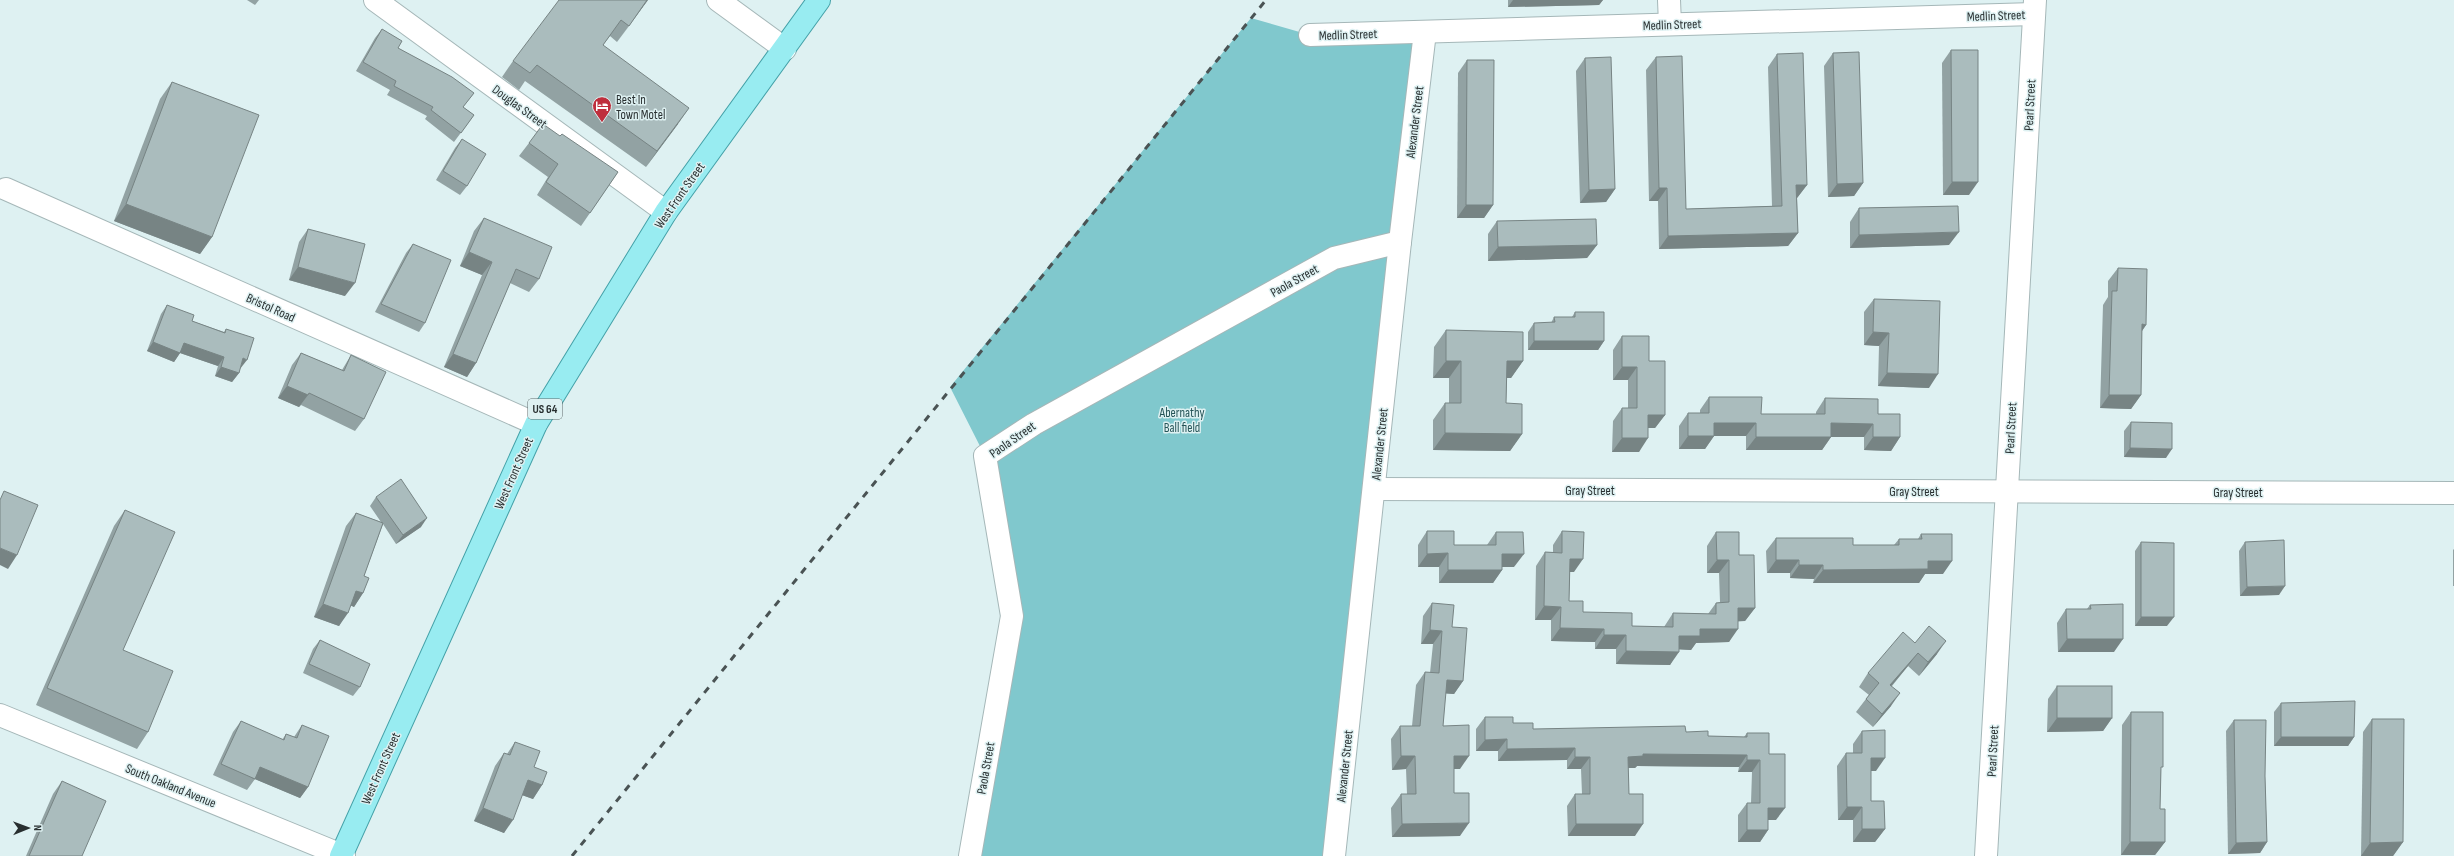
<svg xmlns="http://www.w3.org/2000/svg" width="2454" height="856" viewBox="0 0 2454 856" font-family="'Sofia Sans Condensed',sans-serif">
<rect width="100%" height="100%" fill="#def1f2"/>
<path fill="#80c8cd" d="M1251,18L1310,35L1425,32L1334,856H970L1012,616L985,456L950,387Z"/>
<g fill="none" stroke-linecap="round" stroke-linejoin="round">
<defs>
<g id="minor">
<path d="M375,0L666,212"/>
<path d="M718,0L785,49"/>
<path d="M1669,0L1670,24"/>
<path d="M1310,35L2034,14"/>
<path d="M6,189L536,424"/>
<path d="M1375,489L2454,493"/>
<path d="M0,715L344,856"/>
<path d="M970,856L1012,616L985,456L1034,424L1334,258L1400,242"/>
<path d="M1334,856L1400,242L1425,32"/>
<path d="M1986,856L2035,0"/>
</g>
<path id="major" d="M341,856L536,424L666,212L819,0"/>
</defs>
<use href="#minor" stroke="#a5b7b8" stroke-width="24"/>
<use href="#major" stroke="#44a1a8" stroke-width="24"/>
<use href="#minor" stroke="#fff" stroke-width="22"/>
<use href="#major" stroke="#98ecf1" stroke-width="22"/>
<path stroke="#4a5354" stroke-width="3" stroke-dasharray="7 7" stroke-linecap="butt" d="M572,856L1266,0"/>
</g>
<g fill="#92a2a3">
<path d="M247,0H259L255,5Z"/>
<path d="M648,0L617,42L610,36L603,45L678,124L646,167L525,81L519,90L502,77L513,61Z"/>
<path d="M1508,0H1603L1599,5L1508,7Z"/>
<path d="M382,29L398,48L474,93L463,107L474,115L454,142L425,119L427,116L387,95L390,90L356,71L375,38Z"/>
<path d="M1951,50L1969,195H1943L1942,63Z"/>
<path d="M1833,53L1863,183L1854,196L1828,197L1824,66Z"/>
<path d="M1777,54L1807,185L1797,198L1798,233L1788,246L1659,249L1658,201H1649L1646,70L1656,57L1686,209L1772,206L1768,67Z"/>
<path d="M1585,58L1615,189L1606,202L1580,203L1576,71Z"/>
<path d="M1467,60L1493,205L1484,218H1457L1458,73Z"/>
<path d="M172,82L212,237L200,254L114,221L160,99Z"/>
<path d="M560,136L618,172L581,226L537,195L548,177L519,156L529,143Z"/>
<path d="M462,139L467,186L460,195L436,180L455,148Z"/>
<path d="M1859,208L1949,245L1850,248V222Z"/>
<path d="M484,218L539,279L529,292L510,283L476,363L467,377L444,367L482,275L460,266L474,231Z"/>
<path d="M1497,221L1597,245L1587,258L1488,261V234Z"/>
<path d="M308,229L345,296L289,280L299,242Z"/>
<path d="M413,244L425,323L419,332L375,312L406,253Z"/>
<path d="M2118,268L2146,325L2142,331L2141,395L2131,409L2100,408L2103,305L2108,297V281Z"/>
<path d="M1874,299L1929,388L1878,386L1879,346L1864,345V312Z"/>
<path d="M167,305L192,321L224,332L226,329L240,369L239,373L232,382L215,376L218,366L180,353L174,362L147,351L161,314Z"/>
<path d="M1575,312L1604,341L1598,350H1528V332L1534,323H1551L1554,317H1572Z"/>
<path d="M1446,330L1523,361L1511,378H1507L1506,403L1522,434L1510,451L1433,450V420L1445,403H1449V378H1433L1434,347Z"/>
<path d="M1622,336L1649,361L1665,415L1655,428H1648L1639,452H1612L1613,421L1622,408H1628V380H1613V350Z"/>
<path d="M301,353L342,370L351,355L364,419L355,431L301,405L299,407L278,398L292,365Z"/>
<path d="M1709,397L1761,414H1816V412L1825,398L1878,414L1900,437L1891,451L1864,450V437H1831L1822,450H1746V436H1714L1705,449H1679V426L1688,413H1700V410Z"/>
<path d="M2131,422L2166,458L2124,457V431Z"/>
<path d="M376,497L421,527L396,544L383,524L364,576L363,593L354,607L351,605L339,626L314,617L346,526L356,513L381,522L370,506Z"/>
<path d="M125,510L123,650L148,732L137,749L36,705L114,526Z"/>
<path d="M1427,531L1454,545H1487L1496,532L1514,567H1502V570L1493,583H1439V567H1418V545Z"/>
<path d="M1562,531L1574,572H1570L1569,601L1583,612L1632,626L1664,627L1673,613L1708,614L1716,603L1720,602L1719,573H1707V546L1716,532L1739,555L1755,608L1745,621H1738L1729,642L1696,643L1691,650L1679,649L1670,665L1616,664V649H1595V642L1551,641V620H1535L1536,566L1545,552H1553V545Z"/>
<path d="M1921,534L1943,574H1925L1919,583H1813L1814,579L1790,578V573H1767L1766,551L1776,538L1853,545H1894L1899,539H1918Z"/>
<path d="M2141,542L2167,626H2135V551Z"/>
<path d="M2245,542L2279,595L2240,596L2239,551Z"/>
<path d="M2454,549V586H2453V550Z"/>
<path d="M1432,603L1452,627L1463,681L1454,694L1445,693L1443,726L1460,769H1454V793L1460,836L1392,837L1391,808L1401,794H1407L1406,769L1392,770L1391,739L1400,726H1412L1416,685L1425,672L1430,673L1433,644H1421L1423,616Z"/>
<path d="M2090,605L2114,652H2058L2057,623L2066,609H2087Z"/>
<path d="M320,640L360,687L353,696L303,673L313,649Z"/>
<path d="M1915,643L1937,654L1919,676L1908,666L1892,686L1891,706L1873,727L1856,712L1869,695L1859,687L1868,673Z"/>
<path d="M2057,686L2112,718L2103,731L2047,732L2048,699Z"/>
<path d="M2281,703L2354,737L2348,746H2274V712Z"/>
<path d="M2131,712L2161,771L2160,809L2165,842L2155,855H2121L2122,725Z"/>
<path d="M1485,717L1513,723L1533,729L1686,732L1708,736L1744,737L1747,733L1769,754L1776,820H1768V830L1760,842H1738V815L1747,803H1751L1752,772H1738L1739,767L1637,766L1635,768H1628L1629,794L1635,836H1568L1567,806L1575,794H1582L1581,769H1567V760L1498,761V751H1476V729Z"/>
<path d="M2372,719L2403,842L2393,856H2361L2363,732Z"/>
<path d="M2234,720L2265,776L2267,842L2260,853L2228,854L2226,731Z"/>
<path d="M241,721L282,740L286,734L294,737L302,725L308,787L300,798L255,779L247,790L213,775L233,732Z"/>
<path d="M1862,731L1876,771H1871V801L1885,829L1875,842H1853V820H1838L1837,766L1846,753H1853V744Z"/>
<path d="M515,742L534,767L542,785L533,799L522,795L504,833L474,821L495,766L504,753L507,754Z"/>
<path d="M62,781L82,856H26L53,794Z"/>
</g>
<g fill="#778484">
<path d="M647,0H648L617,42L629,26Z"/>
<path d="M1513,0H1603L1599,5L1508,7Z"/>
<path d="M689,108L678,124L646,167L657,151Z"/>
<path d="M1952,182H1978L1969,195H1943Z"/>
<path d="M1863,183L1854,196L1828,197L1837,184Z"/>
<path d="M1796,185H1807L1797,198H1787Z"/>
<path d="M1659,188H1667L1658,201H1649Z"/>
<path d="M1615,189L1606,202L1580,203L1589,190Z"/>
<path d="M126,204L212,237L200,254L114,221Z"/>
<path d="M1466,205H1493L1484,218H1457Z"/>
<path d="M1959,232L1949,245L1850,248L1859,235Z"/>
<path d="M1798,233L1788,246L1659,249L1668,236Z"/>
<path d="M1597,245L1587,258L1488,261L1498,247Z"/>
<path d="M469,252L492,262L482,275L460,266Z"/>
<path d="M298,267L355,283L345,296L289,280Z"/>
<path d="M2142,324L2146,325L2137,338Z"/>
<path d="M1873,332L1889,333L1879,346L1864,345Z"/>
<path d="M1534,341H1604L1598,350H1528Z"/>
<path d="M153,342L184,343L224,357L218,366L180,353L174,362L147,351Z"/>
<path d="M453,354L476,363L467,377L444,367Z"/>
<path d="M243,358L247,360L240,369Z"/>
<path d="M1446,361H1461L1449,378H1433Z"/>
<path d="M1507,361H1523L1511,378H1495Z"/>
<path d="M221,367L239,373L232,382L215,376Z"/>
<path d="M1622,367H1637L1628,380H1613Z"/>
<path d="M1887,373L1938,374L1929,388L1878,386Z"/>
<path d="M287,386L308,395L299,407L278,398Z"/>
<path d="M2109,395H2141L2131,409L2100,408Z"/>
<path d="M1648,415H1665L1655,428H1639Z"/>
<path d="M1714,423H1756L1746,436H1705Z"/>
<path d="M1831,423L1873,424L1864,437H1822Z"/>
<path d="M1445,433L1522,434L1510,451L1433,450Z"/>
<path d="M1688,436H1714L1705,449H1679Z"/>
<path d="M1756,437H1831L1822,450H1746Z"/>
<path d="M1873,437H1900L1891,451L1864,450Z"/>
<path d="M1622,438H1648L1639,452H1612Z"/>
<path d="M2130,448L2172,449L2166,458L2124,457Z"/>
<path d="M427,518L421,527L396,544L403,535Z"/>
<path d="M0,548L17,555L8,569L0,565Z"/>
<path d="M1448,553L1439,567H1418L1427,554Z"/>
<path d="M1502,554H1524L1514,567H1493Z"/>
<path d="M1570,559H1583L1574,572H1561Z"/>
<path d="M1717,560H1729L1719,573H1707Z"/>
<path d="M1776,560H1799L1790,573H1767Z"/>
<path d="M1928,561H1952L1943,574H1925L1919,583H1813L1823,570Z"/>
<path d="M1799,565H1823L1814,579L1790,578Z"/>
<path d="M1448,570H1502L1493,583H1439Z"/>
<path d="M2285,586L2279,595L2240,596L2247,587Z"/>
<path d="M356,591L363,593L354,607L347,604Z"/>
<path d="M323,604L348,613L339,626L314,617Z"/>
<path d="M1544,606L1561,607L1551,620H1535Z"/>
<path d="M1738,608H1755L1745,621L1729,622Z"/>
<path d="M2141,617H2174L2167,626H2135Z"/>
<path d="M1560,628L1604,629L1595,642L1551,641Z"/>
<path d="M1700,629H1738L1729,642L1696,643L1691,650L1670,649L1679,636Z"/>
<path d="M1430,630L1442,631L1433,644H1421Z"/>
<path d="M1604,635H1626L1616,649H1595Z"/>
<path d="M2067,639H2123L2114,652H2058Z"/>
<path d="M1946,641L1937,654L1919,676L1928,662Z"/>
<path d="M1626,651L1679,652L1670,665L1616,664Z"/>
<path d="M1918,653L1908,666L1881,698L1890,685Z"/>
<path d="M1447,680L1463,681L1454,694L1437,693Z"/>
<path d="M1900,693L1891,706L1873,727L1882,714Z"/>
<path d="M2057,718H2112L2103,731L2047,732Z"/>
<path d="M2281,737H2354L2348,746H2274Z"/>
<path d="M1507,739L1498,751H1476L1485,740Z"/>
<path d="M1575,748L1567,760L1498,761L1507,749Z"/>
<path d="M1643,754L1747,755L1739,767L1637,766L1635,768H1620L1628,757Z"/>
<path d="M1401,756H1415L1406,769L1392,770Z"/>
<path d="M1454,756H1469L1460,769H1444Z"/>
<path d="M1575,757H1590L1581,769H1567Z"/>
<path d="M1871,758H1885L1876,771H1862Z"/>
<path d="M1747,760H1760L1752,772H1738Z"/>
<path d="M260,767L308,787L300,798L252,778Z"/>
<path d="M528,780L542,785L533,799L519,794Z"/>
<path d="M1847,807H1862L1853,820H1838Z"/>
<path d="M483,808L513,820L504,833L474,821Z"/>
<path d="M1768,808H1785L1776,820H1760Z"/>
<path d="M1469,823L1460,836L1392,837L1402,824Z"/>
<path d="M1576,824H1643L1635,836H1568Z"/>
<path d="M1862,829H1885L1875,842H1853Z"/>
<path d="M1747,830H1768L1760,842H1738Z"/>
<path d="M2130,842H2165L2155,855H2121Z"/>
<path d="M2267,842L2260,853L2228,854L2236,843Z"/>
<path d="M2403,842L2393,856H2361L2370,843Z"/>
</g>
<g fill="#aabcbd" stroke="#778484">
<path d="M559,0H647L629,26L621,20L603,45L689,108L657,151L537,65L530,73L513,61Z"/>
<path d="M382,29L402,41L398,48L452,77L474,93L463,107L474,115L461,133L431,110L433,107L394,86L396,81L363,62Z"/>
<path d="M1951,50H1978V182H1952Z"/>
<path d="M1859,52L1863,183L1837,184L1833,53Z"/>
<path d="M1803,53L1807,185H1796L1798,233L1668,236L1667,188H1659L1656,57L1682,56L1686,209L1782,206L1777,54Z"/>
<path d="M1611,57L1615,189L1589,190L1585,58Z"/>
<path d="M1467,60H1494L1493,205H1466Z"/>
<path d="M172,82L259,115L212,237L126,204Z"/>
<path d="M543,124L560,136L562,134L618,172L590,213L546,182L558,164L529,143Z"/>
<path d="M462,139L486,154L467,186L443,171Z"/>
<path d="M1958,206L1959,232L1859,235V208Z"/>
<path d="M484,218L552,247L539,279L516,269L476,363L453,354L492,262L469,252Z"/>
<path d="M1596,219L1597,245L1498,247L1497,221Z"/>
<path d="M308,229L365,244L355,283L298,267Z"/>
<path d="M413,244L451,260L425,323L381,304Z"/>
<path d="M2118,268L2147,269L2146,325L2142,324L2141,395H2109L2112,291H2117Z"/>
<path d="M1874,299L1940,301L1938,374L1887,373L1889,333L1873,332Z"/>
<path d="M167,305L194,315L192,321L225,333L226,329L254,338L247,360L243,358L239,373L221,367L224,357L184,343L180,353L153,342Z"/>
<path d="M1575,312H1604V341H1534V323L1555,322L1554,317H1575Z"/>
<path d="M1446,330L1523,332V361H1507L1506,403L1522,404V434L1445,433V403H1461V361H1446Z"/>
<path d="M1622,336H1649V361H1665V415H1648V438H1622V408H1637V367H1622Z"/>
<path d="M301,353L344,371L351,355L386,372L364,419L309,393L308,395L287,386Z"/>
<path d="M1709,397H1762L1761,414H1825V398L1878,399V414H1900V437H1873V424L1831,423V437H1756V423H1714V436H1688V413H1709Z"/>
<path d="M2131,422L2172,423V449L2130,448Z"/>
<path d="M401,479L427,518L403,535L376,497Z"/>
<path d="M4,491L38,505L17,555L0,548V500Z"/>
<path d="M125,510L175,532L123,650L173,671L148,732L47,688Z"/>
<path d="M356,513L383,523L364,576L369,578L363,593L356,591L348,613L323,604Z"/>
<path d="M1427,531H1454V545H1496V532H1523L1524,554H1502V570H1448V553L1427,554Z"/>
<path d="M1562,531L1584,532L1583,559H1570L1569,601H1583V612L1632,613V626L1673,627V613L1716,614V603L1729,602V560H1717L1716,532H1739V555H1754L1755,608H1738V629H1700V636H1679V652L1626,651V635H1604V629L1560,628L1561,607L1544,606L1545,552L1562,553Z"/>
<path d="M1921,534H1952V561H1928V569L1823,570V565H1799V560H1776V538H1853V545H1899V539H1922Z"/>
<path d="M2284,540L2285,586L2247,587L2245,542Z"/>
<path d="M2141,542L2174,543V617H2141Z"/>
<path d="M1432,603L1454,605L1452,627L1467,628L1463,681L1447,680L1443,726L1469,725V756H1454V793H1469V823L1402,824L1401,794H1416L1415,756H1401L1400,726H1420L1425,672L1439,673L1442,631L1430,630Z"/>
<path d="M2123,604V639H2067L2066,609H2091L2090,605Z"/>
<path d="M1929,626L1946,641L1928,662L1918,653L1890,685L1900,693L1882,714L1866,699L1879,683L1868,673L1903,632L1915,643Z"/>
<path d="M320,640L370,664L360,687L309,664Z"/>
<rect x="2057" y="686" width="55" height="32"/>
<path d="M2355,701L2354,737H2281V703Z"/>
<path d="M2131,712H2163V767H2161L2160,809H2165V842H2130Z"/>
<path d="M1485,717H1513V723H1533V729L1685,726L1686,732L1708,731V736L1747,737V733H1769V754H1785V808H1768V830H1747V803H1760V760H1747V755L1643,754V756L1628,757L1629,794H1643V824H1576L1575,794H1590V757H1575V748L1507,749V739L1485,740Z"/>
<path d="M2372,719H2404L2403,842L2370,843Z"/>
<path d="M2234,720H2266L2265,776L2267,842L2236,843Z"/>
<path d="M241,721L284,740L286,734L297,738L302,725L329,736L308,787L260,767L255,779L221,764Z"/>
<path d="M1885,730V758H1871V801H1884L1885,829H1862V807H1847L1846,753H1862V731Z"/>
<path d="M515,742L540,751L534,767L547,772L542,785L528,780L513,820L483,808L504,753L510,755Z"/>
<path d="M62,781L106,801L82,856H29Z"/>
</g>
<defs>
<symbol id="hotel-pin" viewBox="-11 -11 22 30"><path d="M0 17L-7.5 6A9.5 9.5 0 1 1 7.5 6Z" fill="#bf2f3d" stroke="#def1f2"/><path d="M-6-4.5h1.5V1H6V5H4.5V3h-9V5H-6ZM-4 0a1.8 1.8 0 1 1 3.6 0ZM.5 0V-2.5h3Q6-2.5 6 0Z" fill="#fff"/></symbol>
</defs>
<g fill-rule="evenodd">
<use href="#hotel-pin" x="591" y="95" width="22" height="30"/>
</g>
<g text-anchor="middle" stroke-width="3" stroke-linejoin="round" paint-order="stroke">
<rect fill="#def1f2" stroke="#5f696a" stroke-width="1" x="528" y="399" width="34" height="20" rx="3"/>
<g font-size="12" font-weight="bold" fill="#282f30">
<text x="545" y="413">US 64</text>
</g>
<g font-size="13" fill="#282f30" stroke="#def1f2">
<text transform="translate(1996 15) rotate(-2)" y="5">Medlin Street</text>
<text transform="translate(1672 24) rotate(-2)" y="5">Medlin Street</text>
<text transform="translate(1348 34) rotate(-2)" y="5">Medlin Street</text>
<text transform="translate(2029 105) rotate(-87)" y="5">Pearl Street</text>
<text transform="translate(520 106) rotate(36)" y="5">Douglas Street</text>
<text transform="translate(1414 122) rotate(-83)" y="5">Alexander Street</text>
<text transform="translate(679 195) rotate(-55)" y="5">West Front Street</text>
<text transform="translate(1294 280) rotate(-29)" y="5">Paola Street</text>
<text transform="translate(271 307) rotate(24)" y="5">Bristol Road</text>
<text transform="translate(2010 428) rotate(-87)" y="5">Pearl Street</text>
<text transform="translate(1012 439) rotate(-35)" y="5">Paola Street</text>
<text transform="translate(1379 444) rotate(-84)" y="5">Alexander Street</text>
<text transform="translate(513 473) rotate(-66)" y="5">West Front Street</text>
<text x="1590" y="495">Gray Street</text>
<text x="1914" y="496">Gray Street</text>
<text x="2238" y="497">Gray Street</text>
<text transform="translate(1992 751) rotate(-87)" y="5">Pearl Street</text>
<text transform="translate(1344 766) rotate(-84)" y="5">Alexander Street</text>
<text transform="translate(380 768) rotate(-66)" y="5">West Front Street</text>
<text transform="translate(985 768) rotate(-80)" y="5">Paola Street</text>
<text transform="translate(171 785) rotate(22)" y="5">South Oakland Avenue</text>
</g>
<g font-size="13" fill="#282f30" stroke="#def1f2" text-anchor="start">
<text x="616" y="104">Best In<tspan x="616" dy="15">Town Motel</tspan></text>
</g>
<g font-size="13" fill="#255457" stroke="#def1f2">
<text x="1182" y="417">Abernathy<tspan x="1182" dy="15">Ball field</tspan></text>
</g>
</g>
<g transform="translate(28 828) rotate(89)" stroke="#def1f2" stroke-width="3" paint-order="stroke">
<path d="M0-3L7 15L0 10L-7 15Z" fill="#282f30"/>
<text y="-6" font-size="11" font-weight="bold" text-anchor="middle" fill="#282f30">N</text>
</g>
</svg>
